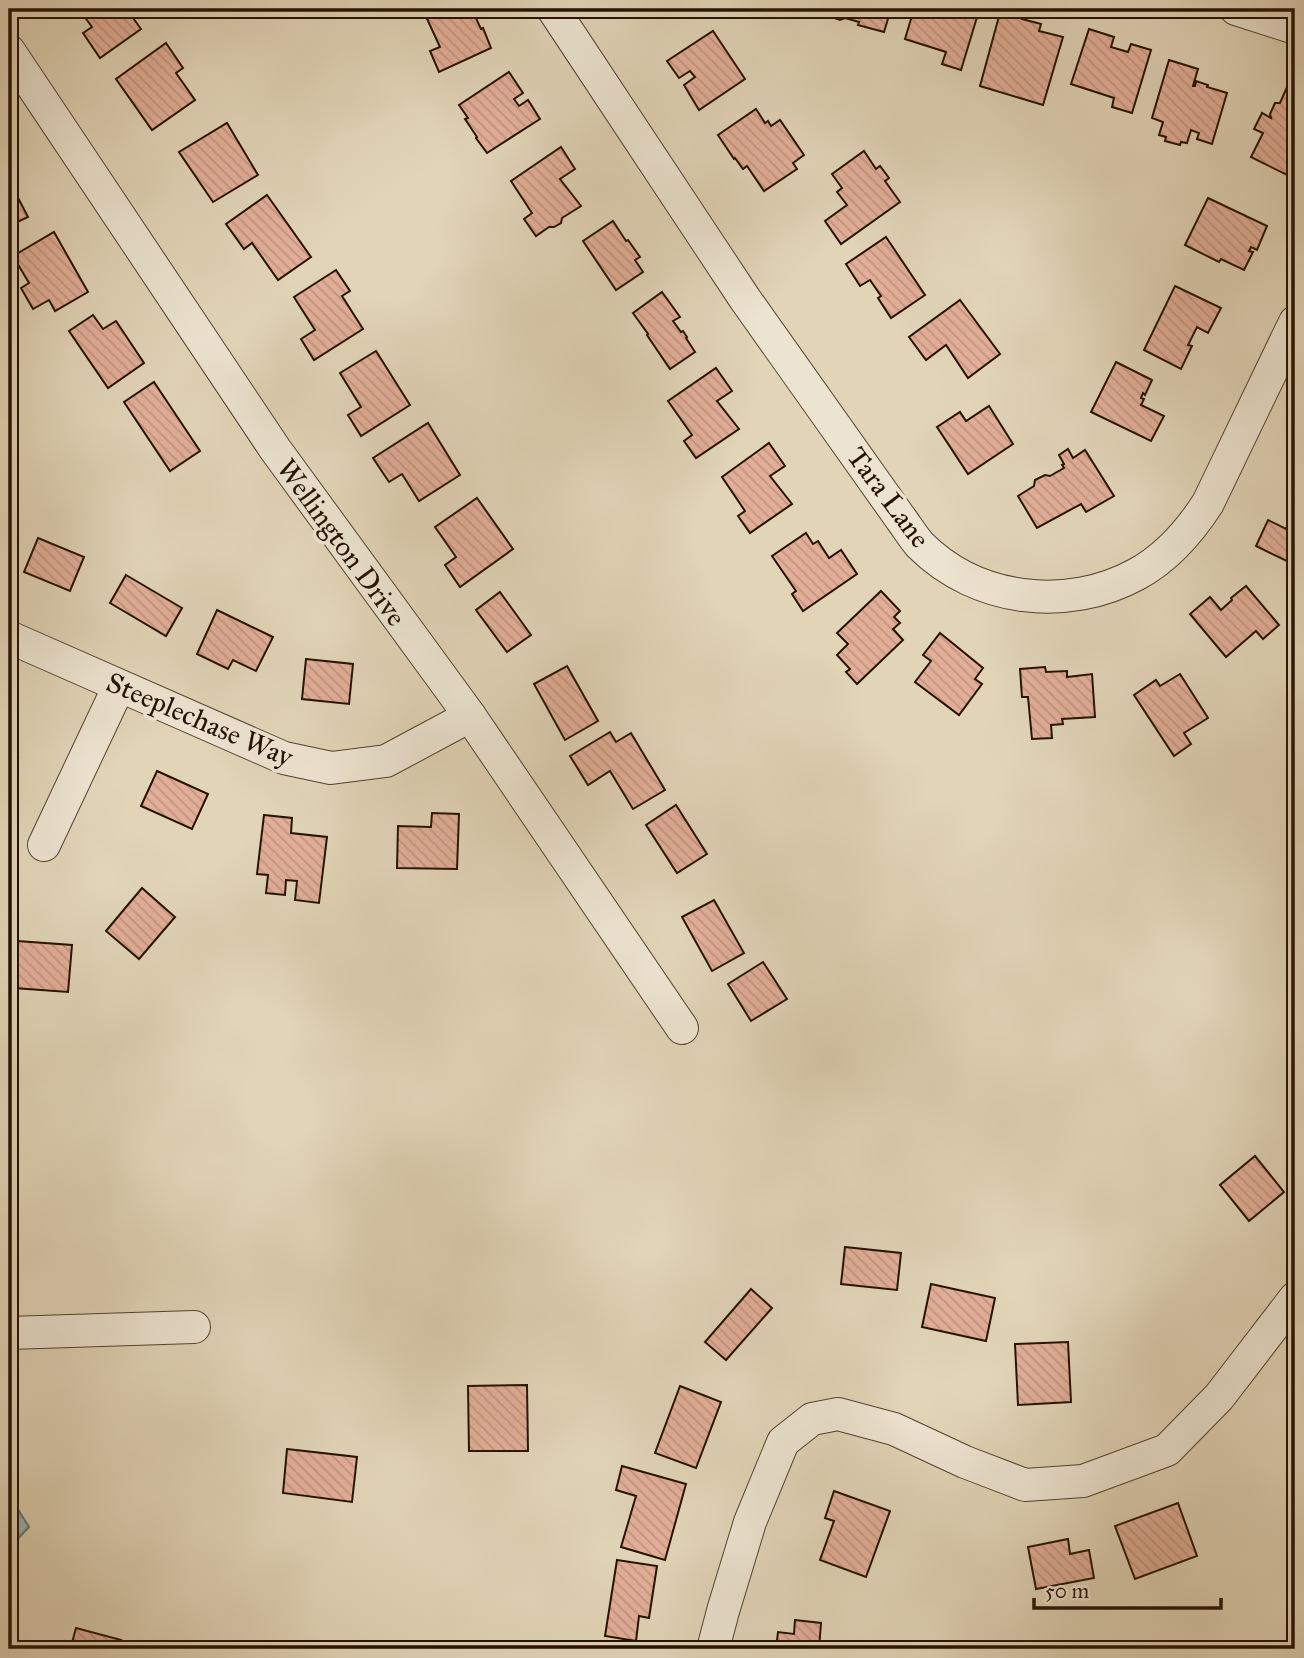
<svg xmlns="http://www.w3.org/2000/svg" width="1304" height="1658" viewBox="0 0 1304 1658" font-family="'IM FELL Great Primer',serif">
<defs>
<pattern id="water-waves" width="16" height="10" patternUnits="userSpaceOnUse" patternTransform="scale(1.75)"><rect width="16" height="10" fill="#9ab5ba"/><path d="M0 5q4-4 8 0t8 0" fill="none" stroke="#859b9e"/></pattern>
<pattern id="building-back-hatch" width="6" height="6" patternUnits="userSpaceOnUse" patternTransform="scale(1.75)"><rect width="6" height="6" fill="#e2ae98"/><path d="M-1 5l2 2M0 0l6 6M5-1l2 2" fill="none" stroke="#c29581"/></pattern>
</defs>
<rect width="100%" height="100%" fill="#e1d4b7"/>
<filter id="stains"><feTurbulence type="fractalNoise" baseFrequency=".00286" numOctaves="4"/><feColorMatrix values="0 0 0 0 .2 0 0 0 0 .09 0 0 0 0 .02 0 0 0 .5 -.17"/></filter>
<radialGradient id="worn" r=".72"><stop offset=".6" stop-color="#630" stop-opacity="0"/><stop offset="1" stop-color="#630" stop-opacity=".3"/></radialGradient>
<path fill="url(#water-waves)" stroke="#6b7470" stroke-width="2" d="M9,1495L29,1527L9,1548Z"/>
<g fill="url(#building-back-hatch)" stroke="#251202" stroke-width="2">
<path d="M79,9H131L128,11L141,29L100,58L83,33L92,27Z"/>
<path d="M426,9H484L472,14L473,17L475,16L481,29L483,28L491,48L439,72L430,51L440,47L423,10Z"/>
<path d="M815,9H891L884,32L858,25L859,22L845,18L840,20L831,17L828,13Z"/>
<path d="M914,9H943L960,15L961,9L978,14L961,70L942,64L946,52L905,39Z"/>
<path d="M1001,9H1009L1024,13L1022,19L1041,24L1039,31L1063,37L1043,105L980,86Z"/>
<path d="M1089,29L1114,37L1111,47L1128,52L1131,44L1151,50L1132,113L1112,107L1114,98L1071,84Z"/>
<path d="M713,31L745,79L699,110L684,85L695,77L690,71L679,78L667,61Z"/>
<path d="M166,43L183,68L176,73L195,100L152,130L116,79Z"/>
<path d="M1169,60L1198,69L1193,86H1195L1196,81L1208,85L1207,87L1227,93L1212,144L1197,139L1199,133L1191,130L1187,143L1181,142L1180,145L1165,141L1166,137L1159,135L1163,122L1152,118Z"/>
<path d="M509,72L523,93L514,99L519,106L528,100L540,119L487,153L476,138L477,137L465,119L468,118L459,105Z"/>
<path d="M1288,85L1295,89V179L1251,157L1263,133L1254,129L1262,113L1271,118L1270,114L1275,103H1280Z"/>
<path d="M756,109L765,123L768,121L771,126L780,120L804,155L793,163L797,169L764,191L747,166L743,169L735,158L734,159L718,135Z"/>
<path d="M227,123L258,175L213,202L179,152Z"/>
<path d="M561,147L575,169L560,179L581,206L562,218L561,223L554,227H549L536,236L524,219L532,213L511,181Z"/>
<path d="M864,151L876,169L880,166L889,178L885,181L900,202L841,244L825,221L847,205L837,192L842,188L832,174Z"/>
<path d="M16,194L28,217L9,226V198Z"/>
<path d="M267,195L311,257L278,280L252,243L244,249L226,224Z"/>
<path d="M1208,198L1267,226L1257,250L1251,247L1249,251L1253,252L1244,270L1221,259L1219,262L1185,245Z"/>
<path d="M613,221L626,241L628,240L640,257L635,260L643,272L616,290L583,241Z"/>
<path d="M54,232L88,292L55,311L49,300L33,309L21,288L29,283L13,256Z"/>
<path d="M886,237L925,295L891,318L878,298L881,296L870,280L860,286L846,264Z"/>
<path d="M336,270L350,291L342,296L363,329L314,360L301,339L315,330L294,297Z"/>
<path d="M1175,286L1221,308L1208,333L1197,327L1188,345L1192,346L1181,369L1144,350Z"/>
<path d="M662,292L680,317L673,321L681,332L683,331L687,337L686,338L695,352L670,369L647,335L648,334L633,313Z"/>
<path d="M960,300L1000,354L968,378L946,345L926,360L909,337Z"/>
<path d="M93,315L103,329L116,321L144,363L108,388L69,331Z"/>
<path d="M376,351L410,405L361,436L348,415L361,407L340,373Z"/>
<path d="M1116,362L1152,380L1145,395L1143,393L1141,398L1144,399L1141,405L1164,416L1151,441L1091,412Z"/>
<path d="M716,368L732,391L717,401L739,429L696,458L684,441L692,435L668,401Z"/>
<path d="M154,382L200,451L170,471L124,402Z"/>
<path d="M989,406L1013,444L968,474L937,427L960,412L966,421Z"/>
<path d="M428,423L460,475L419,501L402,474L389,482L373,458Z"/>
<path d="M769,443L785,466L770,476L792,504L750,533L738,516L745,511L722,477Z"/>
<path d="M1068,449L1073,458L1085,450L1114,496L1086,512L1081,504L1037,528L1018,496L1034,486L1035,480L1045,475L1050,476L1064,468L1062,465L1064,464L1059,455Z"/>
<path d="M477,498L513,549L460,587L445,565L456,557L435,527Z"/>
<path d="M1295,503V565L1256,546L1268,520L1286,529L1292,515L1290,513Z"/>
<path d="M806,533L813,544L818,541L829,558L841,550L857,574L803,611L792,594L796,591L772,556Z"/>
<path d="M38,538L84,557L70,591L24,572Z"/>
<path d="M126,575L182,608L166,636L110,603Z"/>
<path d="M1246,586L1279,625L1263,639L1256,631L1226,657L1190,614L1210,597L1221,610L1232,600L1231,598Z"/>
<path d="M881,591L900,611L894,617L900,623L893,629L903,640L857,684L846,672L850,669L837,655L848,644L837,633Z"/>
<path d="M500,592L531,635L507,652L476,610Z"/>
<path d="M217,610L273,637L256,671L233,660L228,669L197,654Z"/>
<path d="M940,633L983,668L975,679L982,684L959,715L915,682L931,661L923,655Z"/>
<path d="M306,659L353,664L349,704L302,699Z"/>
<path d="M567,666L598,721L565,740L534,684Z"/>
<path d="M1045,667L1046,672L1067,671V677L1092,674L1095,717L1062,719L1063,724L1051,725L1052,738L1032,739L1028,697H1022L1020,669Z"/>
<path d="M1180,674L1208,718L1184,733L1191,744L1174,756L1134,695L1156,680L1160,686Z"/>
<path d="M9,728L18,757L9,759Z"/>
<path d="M610,732L616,742L631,733L665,790L633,809L610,771L588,785L570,756Z"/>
<path d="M157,771L208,794L192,829L141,806Z"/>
<path d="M676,805L707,854L677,873L646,825Z"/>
<path d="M432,813L459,814L457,869L397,868L398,826L431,827Z"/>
<path d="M264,815L292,818L291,833L327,837L319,903L295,900L297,881L286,880L285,895L266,893L268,875L257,874Z"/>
<path d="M142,888L175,917L139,959L106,931Z"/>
<path d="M714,900L744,953L712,971L682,917Z"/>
<path d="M17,941L72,945L68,992L14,988Z"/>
<path d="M763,962L787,999L751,1021L728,984Z"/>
<path d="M1255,1156L1284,1192L1249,1221L1220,1185Z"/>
<path d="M845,1247L901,1253L897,1290L841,1284Z"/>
<path d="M931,1284L995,1298L986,1341L922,1327Z"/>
<path d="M751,1289L772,1308L726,1360L705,1342Z"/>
<path d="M1068,1342L1071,1402L1018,1405L1015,1344Z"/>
<path d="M527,1385L528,1451H469L468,1386Z"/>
<path d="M680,1386L721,1402L696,1468L655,1453Z"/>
<path d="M287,1449L357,1457L352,1502L283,1493Z"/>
<path d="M622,1466L686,1484L665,1560L621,1547L636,1496L616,1490Z"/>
<path d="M834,1491L890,1511L866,1577L820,1560L834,1521L825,1518Z"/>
<path d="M1178,1503L1197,1556L1135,1579L1115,1526Z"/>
<path d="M1068,1539L1070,1554L1089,1550L1094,1578L1036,1589L1028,1547Z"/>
<path d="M617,1560L657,1566L649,1618L639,1616L636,1641L605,1636Z"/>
<path d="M795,1620L821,1623L819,1649H776L778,1632L794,1634Z"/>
<path d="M76,1628L121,1640L118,1649H63L65,1641L72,1643Z"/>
</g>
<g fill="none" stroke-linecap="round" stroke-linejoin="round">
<defs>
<g id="minor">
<path d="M553,9L745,299L901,519C907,527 913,537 920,545C977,602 1068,612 1137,574C1168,557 1190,531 1208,503L1295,322"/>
<path d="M1236,9L1295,28"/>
<path d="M9,51L275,449L470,716L682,1028"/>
<path d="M9,637L284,758L331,768L386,761L470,716"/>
<path d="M44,845L119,686"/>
<path d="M9,1333L194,1327"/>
<path d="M713,1649L723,1611L750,1522L783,1442L812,1419L838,1414L894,1429L965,1462L1025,1485L1083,1481L1167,1450L1219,1397L1295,1298"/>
</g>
</defs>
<use href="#minor" stroke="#54422f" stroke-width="34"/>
<use href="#minor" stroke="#ece3d0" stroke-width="32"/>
</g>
<g text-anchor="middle" stroke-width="7" stroke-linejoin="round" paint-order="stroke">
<g font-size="28" fill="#251202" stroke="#ece3d0">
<text transform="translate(889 497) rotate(53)" y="10">Tara Lane</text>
<text transform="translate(342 542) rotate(54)" y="10">Wellington Drive</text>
<text transform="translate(200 719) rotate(23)" y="10">Steeplechase Way</text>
</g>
</g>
<rect width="1304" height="1658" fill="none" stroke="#e1d4b7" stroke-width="35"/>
<rect x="10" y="10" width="1283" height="1637" fill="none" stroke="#251202" stroke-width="3.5"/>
<rect x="18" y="18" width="1269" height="1623" fill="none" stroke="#251202" stroke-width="2"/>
<path d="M1034 1598v10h187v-10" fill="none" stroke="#251202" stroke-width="3.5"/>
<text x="1045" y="1598" font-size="21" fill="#251202" stroke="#ece3d0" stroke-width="5" paint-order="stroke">50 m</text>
<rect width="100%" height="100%" filter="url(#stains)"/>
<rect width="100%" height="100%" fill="url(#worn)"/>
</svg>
